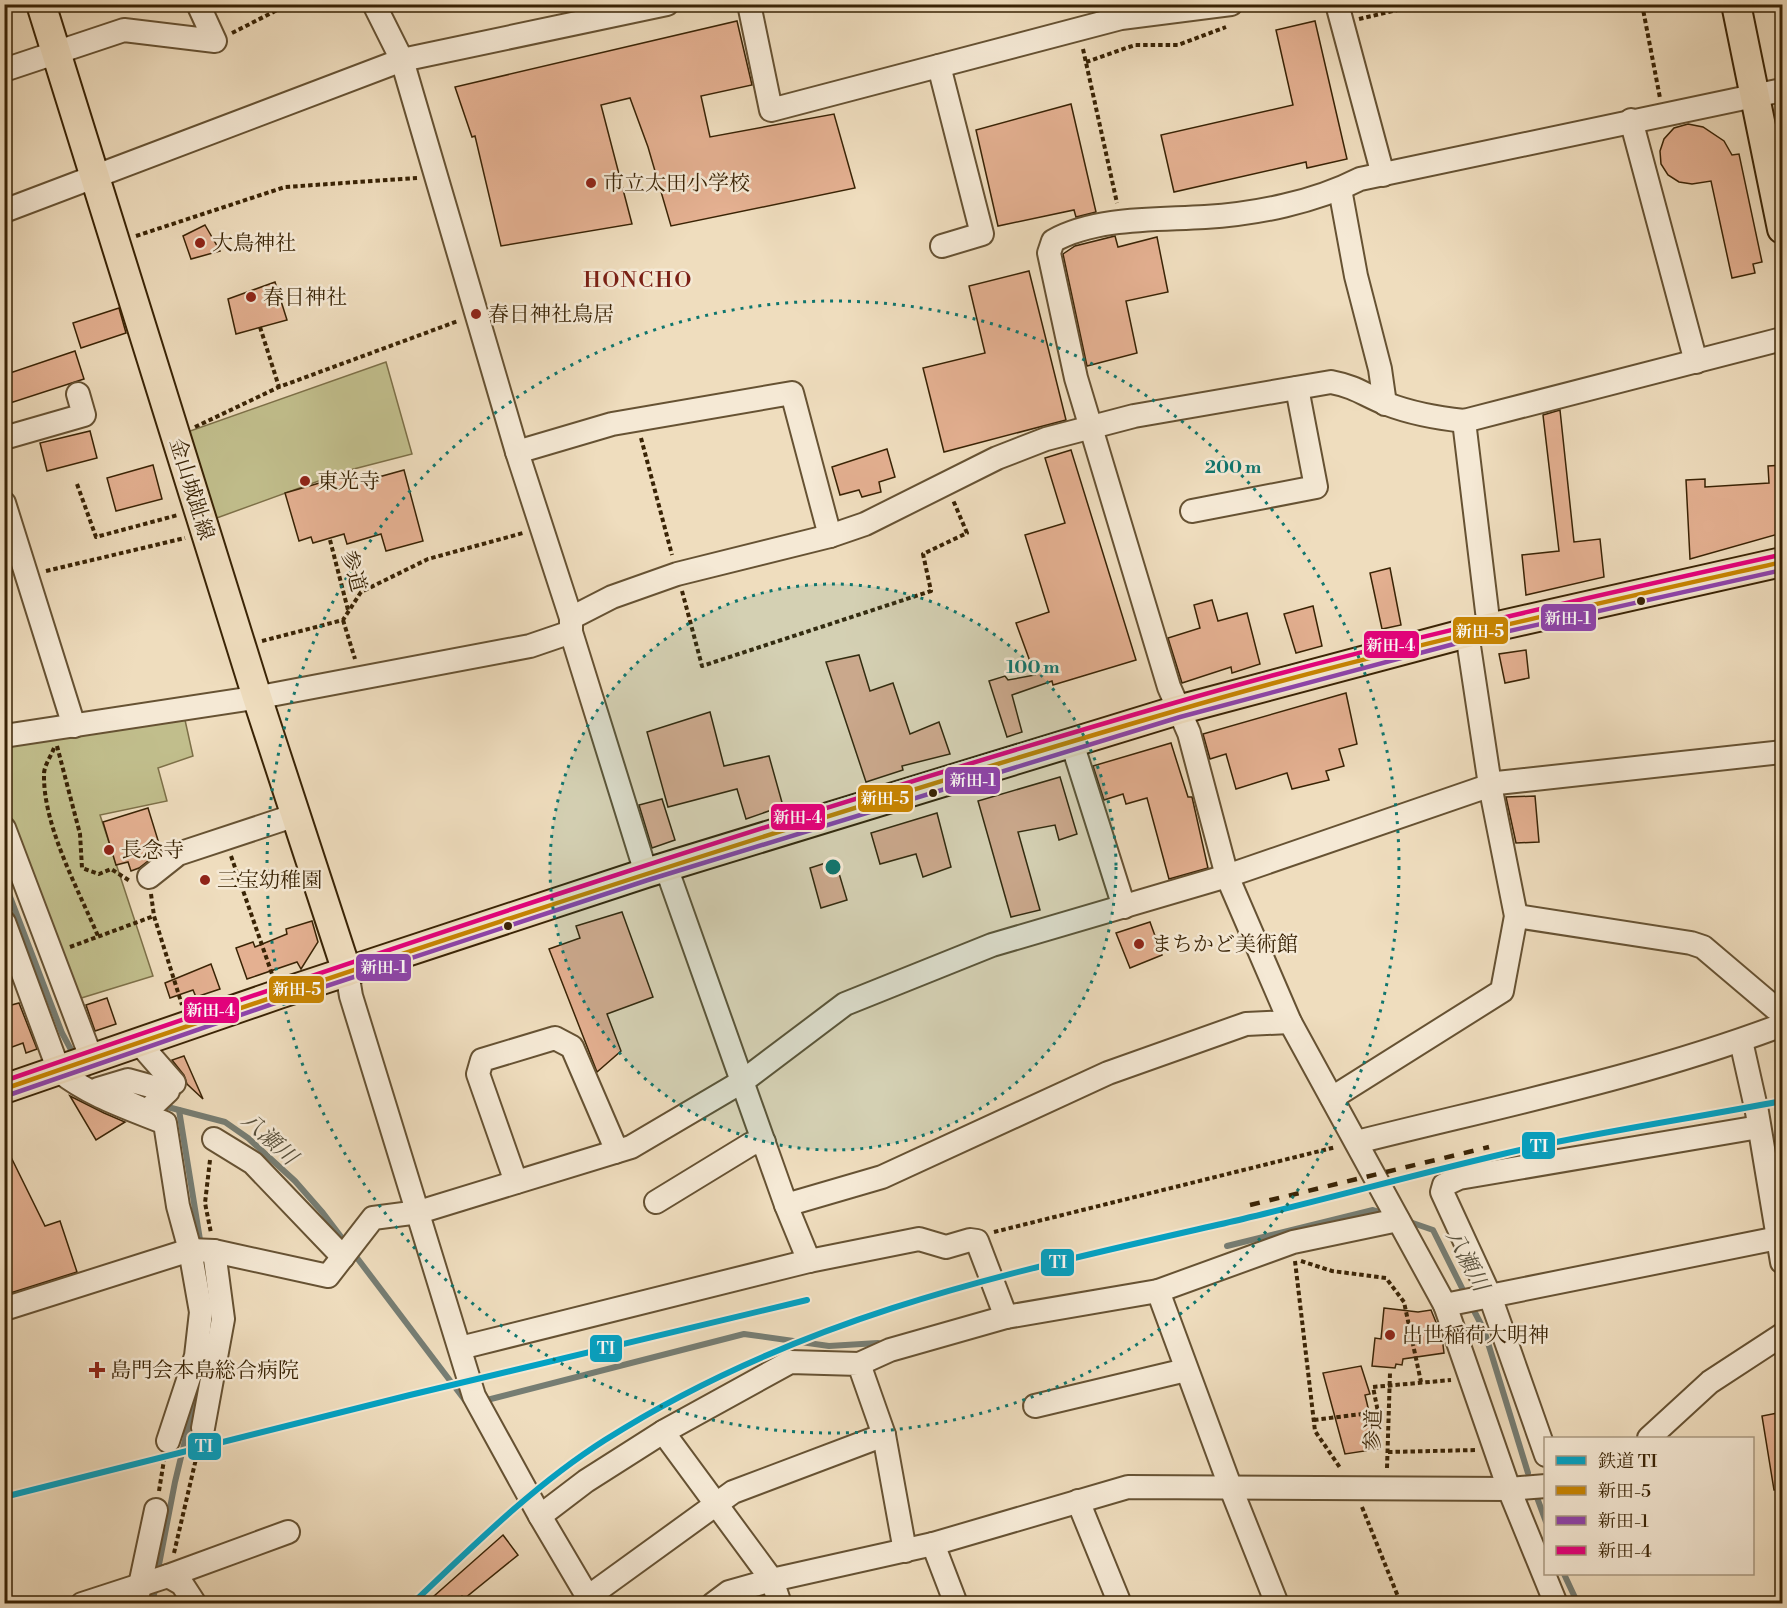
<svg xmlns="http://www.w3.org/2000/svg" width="1787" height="1608" viewBox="0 0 1787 1608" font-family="'Libre Bodoni','Noto Serif JP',serif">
<rect width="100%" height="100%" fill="#efddbe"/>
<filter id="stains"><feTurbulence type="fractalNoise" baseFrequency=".00333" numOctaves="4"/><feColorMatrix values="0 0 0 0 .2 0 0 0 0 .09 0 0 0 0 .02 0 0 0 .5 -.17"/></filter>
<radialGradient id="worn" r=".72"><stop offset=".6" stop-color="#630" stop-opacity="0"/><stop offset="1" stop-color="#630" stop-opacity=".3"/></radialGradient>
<g fill="#c1be8c" stroke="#7d7048" stroke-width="1.5">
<path d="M386,362L412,454L346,471L203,523L176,436Z"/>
<path d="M185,720L193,756L158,768L167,801L100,815L153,976L78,999L5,804V743Z"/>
</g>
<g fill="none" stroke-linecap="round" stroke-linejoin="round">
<g stroke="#767d73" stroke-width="6">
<path d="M4,881L62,1033L75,1057"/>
<path d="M160,1105L225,1122L248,1138L295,1181L323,1213L467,1403"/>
<path d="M179,1110L201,1246"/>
<path d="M1407,1221L1433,1230L1466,1296"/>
<path d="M1227,1246L1373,1210L1386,1214"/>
<path d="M202,1256L207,1278"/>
<path d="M1471,1305L1484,1330L1528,1473"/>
<path d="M483,1401L744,1334L829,1346L878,1343"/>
<path d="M1535,1492L1546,1522"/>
<path d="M1564,1574L1578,1604"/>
<path d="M157,1575L175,1482L201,1374"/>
<path d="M152,1604L156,1585"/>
</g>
</g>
<g fill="#e4b091" stroke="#392305" stroke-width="1.5">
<path d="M737,21L752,85L701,96L710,137L834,114L855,188L671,226L648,147L630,98L601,105L632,224L501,246L475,136L472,137L455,87Z"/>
<path d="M1315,21L1347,159L1307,168L1306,162L1174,192L1161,135L1293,105L1276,30Z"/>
<path d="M1071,104L1096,212L1076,217L1074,210L998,226L976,130Z"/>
<path d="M1688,124L1703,127L1724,141L1732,155L1739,154L1762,262L1753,264L1755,273L1732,278L1711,181L1692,184L1679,182L1668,175L1661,164L1660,151L1664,139L1674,128Z"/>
<path d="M205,225L220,251L191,259L183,236Z"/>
<path d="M1115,236L1118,247L1157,237L1168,292L1126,301L1137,353L1087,366L1063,254L1075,246Z"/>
<path d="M1029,271L1066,420L944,452L923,368L985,353L969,286Z"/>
<path d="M275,282L287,320L236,334L228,299Z"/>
<path d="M119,308L126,333L81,348L73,323Z"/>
<path d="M75,351L84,379L4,405V375Z"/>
<path d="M1560,410L1574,542L1600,539L1604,577L1526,595L1522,555L1559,551L1543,415Z"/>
<path d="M90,431L97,458L47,471L40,443Z"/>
<path d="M887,449L895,477L879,482L881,492L862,497L859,490L840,495L832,467Z"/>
<path d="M1071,450L1136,660L1053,685L1052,681L1012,695L1022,732L1007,737L989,681L1005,676L1008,680L1035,675L1016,623L1049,612L1025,535L1065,523L1045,458Z"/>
<path d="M153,465L162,499L116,511L107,478Z"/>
<path d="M1782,465V533L1690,559L1686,480L1705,479V487L1769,483L1768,466Z"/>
<path d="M404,470L423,541L386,551L381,534L347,544L344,534L313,543L311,537L299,541L285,493L354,473L357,483Z"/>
<path d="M1390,568L1401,625L1382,629L1370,573Z"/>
<path d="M1212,600L1218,621L1247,613L1260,664L1232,673L1231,667L1182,683L1168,638L1200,628L1194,605Z"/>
<path d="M1313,606L1322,646L1296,653L1284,614Z"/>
<path d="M1526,650L1529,678L1505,683L1499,654Z"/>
<path d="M859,655L870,691L893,683L910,734L939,722L950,754L902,766L903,770L866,782L826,662Z"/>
<path d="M1346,693L1357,744L1339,749L1344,766L1326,771L1329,780L1292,789L1287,773L1236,789L1226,754L1210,759L1203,734Z"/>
<path d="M710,712L724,766L769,756L783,806L746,819L737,789L668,807L647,732Z"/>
<path d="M1171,743L1188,797H1192L1208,868L1169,879L1147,798L1126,804L1123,794L1104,800L1093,766Z"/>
<path d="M1060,777L1077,834L1059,840L1055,825L1018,832L1040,910L1011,917L978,801Z"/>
<path d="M1535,796L1539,842L1516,843L1506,797Z"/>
<path d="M662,799L675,840L652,848L639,805Z"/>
<path d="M148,808L161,850L147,857L148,861L139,868L131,871L128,862L116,865L103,822Z"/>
<path d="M937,813L951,867L923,877L916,854L880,864L871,833Z"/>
<path d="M835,860L847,900L821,908L810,868Z"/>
<path d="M622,912L653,997L607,1014L621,1051L597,1072L549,949L580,938L576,926Z"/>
<path d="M312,921L318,942L301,969L297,962L247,979L236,948L253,942L255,947L287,934L286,929Z"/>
<path d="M1150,922L1162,955L1130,968L1116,933Z"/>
<path d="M211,964L220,989L196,997L193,990L170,998L165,983Z"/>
<path d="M107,998L116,1024L95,1031L86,1005Z"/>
<path d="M19,1003L37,1049L26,1053L23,1043L4,1050V1007Z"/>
<path d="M184,1056L203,1099L187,1084L184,1075L172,1060Z"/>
<path d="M70,1096L104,1113L125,1122L96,1140Z"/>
<path d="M4,1143L45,1226L60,1221L77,1272L4,1295Z"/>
<path d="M1384,1308L1418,1312L1431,1310L1442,1337L1444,1353L1403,1359L1402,1365L1396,1364L1395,1368L1372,1366L1375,1338L1381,1339Z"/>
<path d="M1361,1366L1370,1394L1365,1395L1378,1449L1345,1454L1323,1373Z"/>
<path d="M1782,1412V1489L1774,1490L1762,1416Z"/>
<path d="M503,1535L518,1555L465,1598L462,1596L454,1604H425Z"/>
</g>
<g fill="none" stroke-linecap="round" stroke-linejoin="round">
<defs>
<g id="minor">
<path d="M374,4L402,60L517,452L571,618V632L646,873"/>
<path d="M749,4L771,110L1121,18L1231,4"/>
<path d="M1337,4L1383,175"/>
<path d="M939,66L982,234L942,246"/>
<path d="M4,70L124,30L215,41L198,4"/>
<path d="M1631,120L1696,362"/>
<path d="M1340,189L1356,276L1380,369L1385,404"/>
<path d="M4,211L402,60L667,4"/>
<path d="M1464,421L1489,628"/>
<path d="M4,438L84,415L78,394"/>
<path d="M517,452L612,424L792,393L830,536"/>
<path d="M4,503L74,726"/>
<path d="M1192,511L1316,487L1297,388"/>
<path d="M571,618L612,597L677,574L830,536L865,524L997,458L1046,439L1134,416L1331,382C1357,387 1364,395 1387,404C1413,414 1437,418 1464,421L1782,339"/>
<path d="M4,736L260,697L530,646L571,632"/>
<path d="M1072,743L1124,907"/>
<path d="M4,828L92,1060"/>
<path d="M666,867L786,1205L809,1261"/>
<path d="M149,877L178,854L296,815"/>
<path d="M1516,916L1691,943L1703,947L1775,1008L1782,1009"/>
<path d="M4,922L59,1071C90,1096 128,1108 165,1123L178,1206L190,1250L201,1312L196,1356L168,1441"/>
<path d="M347,972L351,996L474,1396L540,1516L592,1604"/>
<path d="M1741,1041L1757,1112L1782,1262"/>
<path d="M139,1043L174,1083"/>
<path d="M128,1080L168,1091L147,1111L98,1089Z"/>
<path d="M1332,1098L1502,991L1516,916L1490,785L1467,633"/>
<path d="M214,1139L253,1163L343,1257"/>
<path d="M1357,1142C1500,1106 1644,1077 1782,1025"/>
<path d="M516,1182L478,1074L482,1060L555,1038L572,1047L613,1142L615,1152"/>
<path d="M656,1202L751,1144L764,1142"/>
<path d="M786,1205L882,1177L1108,1073L1246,1024L1290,1022"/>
<path d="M1158,1291L1230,1486L1277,1604"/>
<path d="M1445,1305L1778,1238"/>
<path d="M4,1309L190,1250L214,1251L328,1276L373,1218L419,1212L631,1147L743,1081L845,1004L992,945L1227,876L1497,783L1782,752"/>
<path d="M460,1348L809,1261L919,1239L946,1247L970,1240L977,1241L1006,1317"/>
<path d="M859,1364L890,1350L1006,1317L1158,1291L1293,1242L1398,1220"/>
<path d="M1035,1406L1186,1370"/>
<path d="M203,1428L223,1319L214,1251"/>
<path d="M663,1432L772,1580L780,1604"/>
<path d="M1649,1438L1710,1382L1782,1335"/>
<path d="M1546,1455L1490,1296L1442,1192L1444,1185L1459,1178L1759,1127"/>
<path d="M1078,1501L1120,1604"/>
<path d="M540,1516L586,1481L663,1432L790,1362L859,1364L884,1435L905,1551"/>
<path d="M933,1544L956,1604"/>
<path d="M168,1576L288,1532"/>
<path d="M588,1597L733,1492L884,1435"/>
<path d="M82,1604L168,1576L182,1584L195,1604"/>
<path d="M136,1604L156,1510"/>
<path d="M713,1604L729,1592L772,1580L933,1544L1128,1487L1509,1489L1546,1486"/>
<path d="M1556,1604L1509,1489L1445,1305L1290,1022L1227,876L1189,733L1169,687L1076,378L1049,253L1053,241C1096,217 1157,220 1205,217C1256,214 1315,202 1360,179L1782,90"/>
</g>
<g id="major">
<path d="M41,4L257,697L347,972"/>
<path d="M1736,4L1782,229"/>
<path d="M4,1089L279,994L646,873L1178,710L1467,633L1782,562"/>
</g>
</defs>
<use href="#minor" stroke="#665233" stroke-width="26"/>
<use href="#major" stroke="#392305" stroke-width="32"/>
<g stroke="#392305" stroke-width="4" stroke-dasharray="4.5 3" stroke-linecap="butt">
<path d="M1642,4L1660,98"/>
<path d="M1359,19L1423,4"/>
<path d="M232,33L289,4"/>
<path d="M1083,49L1117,203"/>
<path d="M1086,62L1135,45H1178L1226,27"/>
<path d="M136,236L285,187L417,178"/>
<path d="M260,327L279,387"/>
<path d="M195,427L279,387L458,321"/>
<path d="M641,438L672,555"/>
<path d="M77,484L96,537L178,515"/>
<path d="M330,540L348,610"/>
<path d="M46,571L185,538"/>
<path d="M682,591L702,666L931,591L923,554L967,533L953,500"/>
<path d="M343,620L355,659"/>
<path d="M262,641L343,620L361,592L428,559L523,533"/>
<path d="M57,746L80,834L82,868L99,874L111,869L130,881"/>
<path d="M54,748C51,756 44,766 44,774C43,826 78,889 98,936"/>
<path d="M231,856L272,974"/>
<path d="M151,894L154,916L182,1005"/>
<path d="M70,947L154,916"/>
<path d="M210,1160L205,1203L211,1233"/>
<path d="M994,1232L1336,1147"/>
<path d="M1295,1261L1315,1431L1341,1469"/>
<path d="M1301,1261L1332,1271L1386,1278L1404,1302L1421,1382"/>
<path d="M1314,1420L1378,1412L1373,1387L1451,1380"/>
<path d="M1388,1452L1476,1450"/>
<path d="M1387,1468L1390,1373"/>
<path d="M159,1491L164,1460"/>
<path d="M1362,1507L1401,1604"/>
<path d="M174,1553L199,1446"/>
</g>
<use href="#minor" stroke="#f5e9d5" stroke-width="22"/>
<use href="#major" stroke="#efddbe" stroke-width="28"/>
<path stroke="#392305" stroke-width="4.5" stroke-dasharray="10 10" stroke-linecap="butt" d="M1250,1205L1489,1147"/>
<defs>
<path id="bus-1" d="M4,1089C392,955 782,826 1175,711C1375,652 1579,608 1782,562"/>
<path id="bus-2" d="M6,1096L281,1001L648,880L1180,717L1469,640L1782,570"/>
<path id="bus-3" d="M4,1081C392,947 781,817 1174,703C1374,645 1577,600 1780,555"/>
</defs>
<use href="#bus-1" stroke="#f5e9d5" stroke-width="9"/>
<use href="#bus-2" stroke="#f5e9d5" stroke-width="9"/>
<use href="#bus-3" stroke="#f5e9d5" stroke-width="9"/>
<use href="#bus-1" stroke="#c88501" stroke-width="4.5"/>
<use href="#bus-2" stroke="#8e44ad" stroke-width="4.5"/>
<use href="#bus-3" stroke="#e5007d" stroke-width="4.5"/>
<defs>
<g id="rail-1">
<path d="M4,1497L410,1395L807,1300"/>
<path d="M412,1604C473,1546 534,1485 605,1440C805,1313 1016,1271 1243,1219C1344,1195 1445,1166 1547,1144C1625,1128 1704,1116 1782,1101"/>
</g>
</defs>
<use href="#rail-1" stroke="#f5e9d5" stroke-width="10"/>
<use href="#rail-1" stroke="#03a2c4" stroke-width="6"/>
</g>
<circle cx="833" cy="867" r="283" fill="#0f766e" fill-opacity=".12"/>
<g fill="none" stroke="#0f766e" stroke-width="3" stroke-dasharray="3 6">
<circle cx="833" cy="867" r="283"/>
<circle cx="833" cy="867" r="566"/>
</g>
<g fill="#8f2418" stroke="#f5e9d5" stroke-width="2">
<circle cx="591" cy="183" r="6"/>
<circle cx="200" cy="243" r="6"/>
<circle cx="251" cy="297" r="6"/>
<circle cx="476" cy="314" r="6"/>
<circle cx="305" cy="481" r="6"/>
<circle cx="109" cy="850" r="6"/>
<circle cx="205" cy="880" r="6"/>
<circle cx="1139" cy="944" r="6"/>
<circle cx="1390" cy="1335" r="6"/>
<path d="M94 1361h6v6h6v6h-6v6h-6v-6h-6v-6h6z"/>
</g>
<g fill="#392305" stroke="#f5e9d5" stroke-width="2">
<circle cx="1641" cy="601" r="5"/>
<circle cx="933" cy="793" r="5"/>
<circle cx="508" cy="926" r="5"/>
</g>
<g text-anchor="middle" stroke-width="5" stroke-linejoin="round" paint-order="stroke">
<g font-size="21" fill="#392305" stroke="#f5e9d5" text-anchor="start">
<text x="603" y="190">市立太田小学校</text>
<text x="212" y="250">大鳥神社</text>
<text x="263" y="304">春日神社</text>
<text x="488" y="321">春日神社鳥居</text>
<text x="317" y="488">東光寺</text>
<text x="121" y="857">長念寺</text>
<text x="217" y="887">三宝幼稚園</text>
<text x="1151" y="951">まちかど美術館</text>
<text x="1402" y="1342">出世稲荷大明神</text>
<text x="110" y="1377">島門会本島総合病院</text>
</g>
<g font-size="21" fill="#392305" stroke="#f5e9d5">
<text transform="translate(192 489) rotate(73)" y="7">金山城趾線</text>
<text transform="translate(354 571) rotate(75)" y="7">参道</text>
<text transform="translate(1373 1430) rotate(-88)" y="7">参道</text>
</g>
<g font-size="22" letter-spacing="1.5" fill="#7a1f14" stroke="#f5e9d5">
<text x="638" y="287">HONCHO</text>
</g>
<g font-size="22" font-style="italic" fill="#58503c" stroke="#f5e9d5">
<text transform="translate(270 1138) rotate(42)" y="8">八瀬川</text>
<text transform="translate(1468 1260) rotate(62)" y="8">八瀬川</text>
</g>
</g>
<circle cx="833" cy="867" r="9" fill="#0f766e" stroke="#f5e9d5" stroke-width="3"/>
<g font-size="18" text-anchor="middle" font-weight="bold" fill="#0f766e" stroke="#f5e9d5" stroke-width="5" stroke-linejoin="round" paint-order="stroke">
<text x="1233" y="473">200 m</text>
<text x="1033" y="673">100 m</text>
</g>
<g stroke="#f5e9d5" stroke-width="2">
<rect x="1540" y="603" width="57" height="29" rx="6" fill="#8e44ad"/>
<rect x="1452" y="616" width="57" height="29" rx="6" fill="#c88501"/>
<rect x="1363" y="630" width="57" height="29" rx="6" fill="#e5007d"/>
<rect x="944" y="766" width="57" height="29" rx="6" fill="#8e44ad"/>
<rect x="857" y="784" width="57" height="29" rx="6" fill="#c88501"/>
<rect x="770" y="803" width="56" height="28" rx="6" fill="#e5007d"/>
<rect x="355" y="953" width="57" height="29" rx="6" fill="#8e44ad"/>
<rect x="268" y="975" width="57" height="29" rx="6" fill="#c88501"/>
<rect x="183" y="996" width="57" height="28" rx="6" fill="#e5007d"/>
<rect x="1521" y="1131" width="35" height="29" rx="6" fill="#03a2c4"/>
<rect x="1040" y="1248" width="35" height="29" rx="6" fill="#03a2c4"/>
<rect x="589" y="1334" width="34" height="29" rx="6" fill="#03a2c4"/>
<rect x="187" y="1432" width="35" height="29" rx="6" fill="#03a2c4"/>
</g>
<g font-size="16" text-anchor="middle" font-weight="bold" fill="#fff">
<text x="1568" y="624">新田-1</text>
<text x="1480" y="637">新田-5</text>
<text x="1391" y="651">新田-4</text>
<text x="973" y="786">新田-1</text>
<text x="885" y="804">新田-5</text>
<text x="798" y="823">新田-4</text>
<text x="384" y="973">新田-1</text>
<text x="297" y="995">新田-5</text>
<text x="211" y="1016">新田-4</text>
<text x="1539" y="1152">TI</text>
<text x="1058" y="1268">TI</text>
<text x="606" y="1354">TI</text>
<text x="204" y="1452">TI</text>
</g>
<rect width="1787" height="1608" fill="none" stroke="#efddbe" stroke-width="24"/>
<rect x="6" y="6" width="1775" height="1596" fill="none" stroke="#392305" stroke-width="3"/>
<rect x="12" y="12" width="1763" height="1584" fill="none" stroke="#392305" stroke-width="1.5"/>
<rect x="1544" y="1437" width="210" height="138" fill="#f5e9d5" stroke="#aa9a82" stroke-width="1.5"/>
<rect x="1556" y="1456" width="30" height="9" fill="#03a2c4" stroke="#aa9a82" stroke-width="1.5"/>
<text x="1598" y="1467" font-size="18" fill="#392305">鉄道 TI</text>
<rect x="1556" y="1486" width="30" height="9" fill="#c88501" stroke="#aa9a82" stroke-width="1.5"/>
<text x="1598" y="1497" font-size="18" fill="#392305">新田-5</text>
<rect x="1556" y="1516" width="30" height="9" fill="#8e44ad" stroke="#aa9a82" stroke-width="1.5"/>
<text x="1598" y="1527" font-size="18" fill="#392305">新田-1</text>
<rect x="1556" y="1546" width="30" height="9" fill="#e5007d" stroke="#aa9a82" stroke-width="1.5"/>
<text x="1598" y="1557" font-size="18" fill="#392305">新田-4</text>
<rect width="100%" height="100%" filter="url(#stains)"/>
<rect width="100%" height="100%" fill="url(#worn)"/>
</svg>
